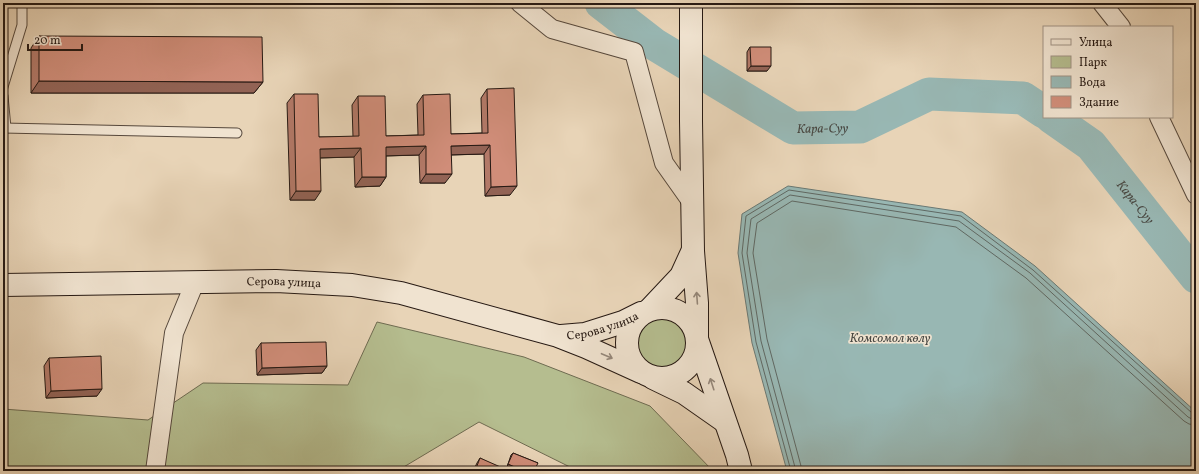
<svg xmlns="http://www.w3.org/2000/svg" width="1199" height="474" viewBox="0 0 1199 474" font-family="Vollkorn,serif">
<rect width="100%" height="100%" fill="#e8d4b7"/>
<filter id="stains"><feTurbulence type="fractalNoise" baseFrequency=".005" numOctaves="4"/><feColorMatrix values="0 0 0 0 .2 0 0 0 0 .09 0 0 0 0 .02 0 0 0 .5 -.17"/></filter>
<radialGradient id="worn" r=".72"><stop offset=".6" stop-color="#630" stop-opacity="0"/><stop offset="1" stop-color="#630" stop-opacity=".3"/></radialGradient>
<g fill="#b5bd8f" stroke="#6e6b51">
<circle cx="662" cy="343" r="26"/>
<path d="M377,322L524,357L650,406L713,471H578L479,422L397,471H3V409L148,420L203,383L348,385Z"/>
</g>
<path fill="#98b7b3" stroke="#6a7873" d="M788,186L962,212L1035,266L1196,412V471H787L752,343L738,253L742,214Z"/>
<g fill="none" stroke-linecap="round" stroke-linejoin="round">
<g stroke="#5f6863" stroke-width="1">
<path d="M791,471L756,342L742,253L746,216L789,190L961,216L1033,270L1192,413L1196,414"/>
<path d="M796,471L761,341L747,253L751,219L790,195L959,221L1030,273L1188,417L1192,419H1196"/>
<path d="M802,471L801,466L767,339L753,253L757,223L792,201L956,227L1026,278L1184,421L1189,424L1196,425"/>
</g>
<g stroke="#98b7b3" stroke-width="33">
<path id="s1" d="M601,3L654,44L793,128L860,127L929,94L1023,98L1044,112"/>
<path id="s2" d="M1051,117L1091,145L1196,277"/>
</g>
<defs>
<g id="lane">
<path d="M3,87L22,25V3"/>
<path d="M3,96L6,128"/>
<path d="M3,128L237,133"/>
</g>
<g id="street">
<path d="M520,3L552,29L634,52L664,163L693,204"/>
<path d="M1102,3L1121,27"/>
<path d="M1159,117L1196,195"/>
<path d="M155,471L174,333L195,282"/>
</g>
<g id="secondary">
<path d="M691,3V121L693,251L697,303V337"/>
<path id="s3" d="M3,285L276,281L352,285L401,293L558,336L586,347L641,372"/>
<circle cx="662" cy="343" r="35"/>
<path d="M650,309L681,276L692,252"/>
<path id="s4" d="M561,336L585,334L623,322L641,313"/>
<path d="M697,339L737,455L741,471"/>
<path d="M653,378L684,393L724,421"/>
</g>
</defs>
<use href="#lane" stroke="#56483c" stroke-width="11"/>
<use href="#street" stroke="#56483c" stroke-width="20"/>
<use href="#secondary" stroke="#261913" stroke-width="24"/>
<use href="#lane" stroke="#f0e3d0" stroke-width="9"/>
<use href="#street" stroke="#f0e3d0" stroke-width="18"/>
<use href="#secondary" stroke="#f0e3d0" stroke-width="22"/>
</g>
<g fill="#b37968" stroke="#261913">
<path d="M39,36L263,82L254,93H31V48Z"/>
<path d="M750,47L767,71H747V52Z"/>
<path d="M487,89L510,195L485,196L484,154L451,155L445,183H420L419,155L386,156V177L380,186L355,187L354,157L320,158L315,200H290L287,103L294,94L319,137H353L352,105L358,96L386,136L418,135L417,104L423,95L451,134L482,133L481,98Z"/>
<path d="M261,343L327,366L322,373L257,375L256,350Z"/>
<path d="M49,358L97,396L46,398L44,366Z"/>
<path d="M513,453L538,463L507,467L511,455Z"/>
<path d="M480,458L505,471H473L477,463Z"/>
</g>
<g fill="#926355" stroke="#261913">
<path d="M751,66H771L767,71H747Z"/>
<path d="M39,81L263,82L254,93H31Z"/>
<path d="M490,145L484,154L445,155L451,146Z"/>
<path d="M426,146L419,155L379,156L386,147Z"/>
<path d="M361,148L354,157L314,158L320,149Z"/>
<path d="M426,174H452L445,183H420Z"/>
<path d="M362,177H386L380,186L355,187Z"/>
<path d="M517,186L510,195L485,196L491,187Z"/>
<path d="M296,191H321L315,200H290Z"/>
<path d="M327,366L322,373L257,375L262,368Z"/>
<path d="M102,389L97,396L46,398L51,391Z"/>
<path d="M508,464L524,471H516L507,467Z"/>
</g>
<g fill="#d08d79" stroke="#261913">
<path d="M39,36L262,37L263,82L39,81Z"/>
<path d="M750,47H771V66H751Z"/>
<path d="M514,88L517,186L491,187L490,145L451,146L452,174H426V146L386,147V177H362L361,148L320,149L321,191H296L294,94H318L319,137L359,136L358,96H385L386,136L424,135L423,95L450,94L451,134L488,133L487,89Z"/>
<path d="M326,342L327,366L262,368L261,343Z"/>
<path d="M101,356L102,389L51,391L49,358Z"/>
<path d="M513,453L538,463L534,471H524L508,464Z"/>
<path d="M480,458L505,469V471H475Z"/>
</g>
<defs><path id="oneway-shaft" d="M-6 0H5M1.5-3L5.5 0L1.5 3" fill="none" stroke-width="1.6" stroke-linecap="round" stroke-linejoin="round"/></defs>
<g stroke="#95887b">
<use href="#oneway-shaft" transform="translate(697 298) rotate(-94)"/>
<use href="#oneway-shaft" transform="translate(607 356) rotate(23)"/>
<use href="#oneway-shaft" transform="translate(712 384) rotate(-108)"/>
</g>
<g text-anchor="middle" stroke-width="3.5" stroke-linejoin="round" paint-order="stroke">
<g font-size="12" fill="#261913" stroke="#f0e3d0">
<text dy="4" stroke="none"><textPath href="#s3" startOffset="281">Серова улица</textPath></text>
<text dy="4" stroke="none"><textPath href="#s4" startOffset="43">Серова улица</textPath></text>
</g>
<g font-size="13" font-style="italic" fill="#484843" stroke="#f0e3d0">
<text dy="5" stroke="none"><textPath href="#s1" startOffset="259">Кара-Суу</textPath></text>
<text dy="5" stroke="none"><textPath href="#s2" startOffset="121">Кара-Суу</textPath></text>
<text x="890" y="342">Комсомол көлү</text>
</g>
</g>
<rect width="1199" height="474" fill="none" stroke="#e8d4b7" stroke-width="16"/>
<rect x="4" y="4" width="1191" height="466" fill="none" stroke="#261913" stroke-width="2"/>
<rect x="8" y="8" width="1183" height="458" fill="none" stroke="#261913"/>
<rect x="1043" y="26" width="130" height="92" fill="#f0e3d0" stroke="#9f9284"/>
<rect x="1051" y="39" width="20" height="6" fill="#f0e3d0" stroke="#9f9284"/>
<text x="1079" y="46" font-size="12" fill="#261913">Улица</text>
<rect x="1051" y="56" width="20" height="12" fill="#b5bd8f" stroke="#9f9284"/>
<text x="1079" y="66" font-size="12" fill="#261913">Парк</text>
<rect x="1051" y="76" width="20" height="12" fill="#98b7b3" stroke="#9f9284"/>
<text x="1079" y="86" font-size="12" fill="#261913">Вода</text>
<rect x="1051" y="96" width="20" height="12" fill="#d08d79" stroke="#9f9284"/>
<text x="1079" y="106" font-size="12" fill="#261913">Здание</text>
<path d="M28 44v6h54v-6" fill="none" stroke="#261913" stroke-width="2"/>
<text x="34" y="44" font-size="12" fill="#261913" stroke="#f0e3d0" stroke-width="3" paint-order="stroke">20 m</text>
<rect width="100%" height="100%" filter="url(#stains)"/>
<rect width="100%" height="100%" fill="url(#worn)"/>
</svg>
